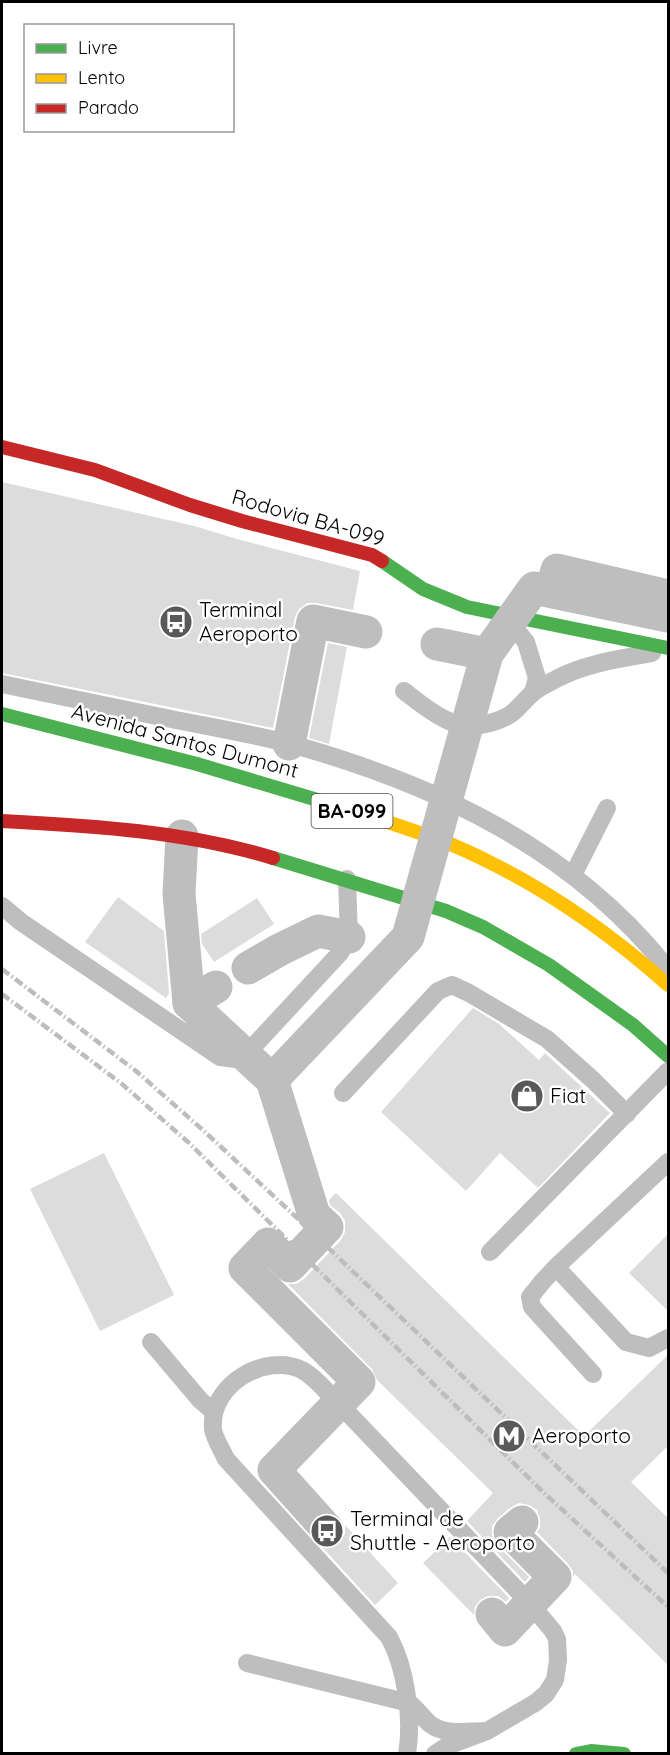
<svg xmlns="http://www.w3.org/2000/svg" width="670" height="1755" viewBox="0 0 670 1755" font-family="Quicksand,sans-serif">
<rect width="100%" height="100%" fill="#fff"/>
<g fill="#dcdcdc">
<path d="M2,482L194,526L237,539L360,571L353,610L316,603H307L299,609L295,617L273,728L2,673Z"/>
<path d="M328,643L347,647L329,744L309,738Z"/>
<path d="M118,897L164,931L169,993L166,998L85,942Z"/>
<path d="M257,898L274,924L214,962L202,944L201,934Z"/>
<path d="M473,1008L499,1024L539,1060L545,1053L610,1113L538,1188L500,1153L466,1191L381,1112Z"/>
<path d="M104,1153L174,1295L100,1331L30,1189Z"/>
<path d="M336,1193L584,1436L669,1354V1445L631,1482L669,1519V1666L575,1574L573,1577V1571L568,1564L537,1532L540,1528V1519L537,1510L529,1505L519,1503L510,1508L498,1518L492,1526V1536L497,1545L529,1577L525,1582L467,1521L493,1493L377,1380L372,1369L288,1284H296L304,1279L341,1240L345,1232V1221L340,1213L330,1205L329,1200Z"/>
<path d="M669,1233V1312L629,1273Z"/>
<path d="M345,1525L398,1583L375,1605L322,1547H331L340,1542L345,1534Z"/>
<path d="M450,1537L509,1598L506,1602L498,1596H488L480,1600L475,1607L474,1615L423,1563Z"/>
</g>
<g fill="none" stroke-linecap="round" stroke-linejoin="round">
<g stroke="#bebebe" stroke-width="18">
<path d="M503,619L514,627L526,642L537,678L533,692"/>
<path d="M2,684C58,696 114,707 171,719C211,727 252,734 291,744C437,785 571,848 667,968"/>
<path d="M404,691C430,711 455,734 490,723C497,721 505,718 511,714C520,707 526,698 534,692C541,686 551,682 558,678C587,663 620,659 652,653"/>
<path d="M573,875L607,808"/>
<path d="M2,906L21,922L220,1057L236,1059L251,1049L340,953L349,937L347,879"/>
<path d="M343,1093L438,991L452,985L469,993L547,1039L593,1080L627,1114"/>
<path d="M490,1252L668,1071"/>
<path d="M556,1267L626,1342L649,1348L668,1338"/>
<path d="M151,1342L200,1400L214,1412"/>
<path d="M593,1374L532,1307L530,1297L543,1281L556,1267L668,1162"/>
<path d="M330,1395C322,1386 313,1376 302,1370C265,1352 209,1385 213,1429C214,1438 222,1450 226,1459L389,1637C406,1668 413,1719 407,1754"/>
<path d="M346,1411L519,1592"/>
<path d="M247,1663L409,1703C417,1709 422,1717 430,1724C445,1736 469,1731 487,1731"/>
<path d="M435,1754L447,1746L487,1731L535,1703L546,1694L555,1680L558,1660L557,1639L553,1631L537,1612"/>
</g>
<g stroke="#bebebe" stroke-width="33">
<path d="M588,591L553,584L557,570L668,596"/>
<path d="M437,644L487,654"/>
<path d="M289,744L313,621L366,632"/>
<path d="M182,836L179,894L189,1003L216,987"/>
<path d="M248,968L279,950L318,931L349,937"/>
<path d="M272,1080L314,1215"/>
</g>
<g stroke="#4caf50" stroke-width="14">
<path d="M382,561L423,589L467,607L668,648"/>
<path d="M2,714L197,764L361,813"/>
<path d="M273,858L446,911L483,927L549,965L633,1025L668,1056"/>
<path d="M576,1754L591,1751L624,1754"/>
</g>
<path stroke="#ffc107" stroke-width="14" d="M361,813C390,823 419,832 448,843C529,877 603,927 668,985"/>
<g stroke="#c62828" stroke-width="14">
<path d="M2,447L95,470L190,505L242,521L372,555L382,561"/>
<path d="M2,821C94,826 185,831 273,858"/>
</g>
<g stroke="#bdbdbd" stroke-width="4.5" stroke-dasharray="9 3 1.5 3" stroke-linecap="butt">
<path d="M2,969L136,1071L204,1131L295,1216L668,1573"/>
<path d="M2,994L122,1084L188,1142L542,1491L668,1607"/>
</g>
<g stroke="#bebebe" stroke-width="33">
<path d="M189,1003L272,1080L408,937L487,654L534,588L668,616"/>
<path d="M314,1215L327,1227L290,1266L268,1244L245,1268L359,1382L274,1470L327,1529"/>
<path d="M492,1614L505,1630L555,1577L510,1532L522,1522"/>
</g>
</g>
<defs>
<symbol id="bus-disc" viewBox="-11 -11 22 22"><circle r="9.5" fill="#595959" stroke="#fff"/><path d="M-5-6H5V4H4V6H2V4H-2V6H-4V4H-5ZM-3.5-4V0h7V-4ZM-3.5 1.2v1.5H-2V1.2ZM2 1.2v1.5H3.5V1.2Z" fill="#fff"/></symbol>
<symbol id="shop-disc" viewBox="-11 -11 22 22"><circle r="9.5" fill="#595959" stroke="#fff"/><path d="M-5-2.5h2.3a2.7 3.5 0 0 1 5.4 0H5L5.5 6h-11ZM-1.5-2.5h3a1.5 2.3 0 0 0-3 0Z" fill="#fff"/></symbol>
<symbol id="metro-disc" viewBox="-11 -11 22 22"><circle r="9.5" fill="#595959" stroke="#fff"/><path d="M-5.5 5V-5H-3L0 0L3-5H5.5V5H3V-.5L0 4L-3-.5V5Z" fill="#fff"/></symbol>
</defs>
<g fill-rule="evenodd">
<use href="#bus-disc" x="157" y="603" width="38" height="38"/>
<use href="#shop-disc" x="508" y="1077" width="38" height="38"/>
<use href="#metro-disc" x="490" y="1417" width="38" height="38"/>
<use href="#bus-disc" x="308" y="1512" width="38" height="38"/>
</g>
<g text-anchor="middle" stroke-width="5" stroke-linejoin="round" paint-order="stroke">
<rect fill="#fff" stroke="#4c4c4c" stroke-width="1.5" x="311.5" y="794" width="81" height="34" rx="4.5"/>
<g font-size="20" font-weight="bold" fill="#000">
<text x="352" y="818">BA-099</text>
</g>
<g font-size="21" fill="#000" stroke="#fff">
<text transform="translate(308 518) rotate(16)" y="7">Rodovia BA-099</text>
<text transform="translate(185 741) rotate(15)" y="7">Avenida Santos Dumont</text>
</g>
<g font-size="21" fill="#000" stroke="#fff" text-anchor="start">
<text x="199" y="617">Terminal<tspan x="199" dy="24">Aeroporto</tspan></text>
<text x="550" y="1103">Fiat</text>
<text x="532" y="1443">Aeroporto</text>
<text x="350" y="1526">Terminal de<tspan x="350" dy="24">Shuttle - Aeroporto</tspan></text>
</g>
</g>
<rect width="670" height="1755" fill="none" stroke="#000000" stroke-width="6"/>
<rect x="24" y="24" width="210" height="108" fill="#ffffff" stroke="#999999" stroke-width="1.5"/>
<rect x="36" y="44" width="30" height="9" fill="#4caf50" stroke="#999999" stroke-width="1.5"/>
<text x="78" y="54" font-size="18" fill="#000000">Livre</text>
<rect x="36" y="74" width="30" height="9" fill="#ffc107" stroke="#999999" stroke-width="1.5"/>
<text x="78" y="84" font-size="18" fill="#000000">Lento</text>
<rect x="36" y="104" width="30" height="9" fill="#c62828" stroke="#999999" stroke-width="1.5"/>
<text x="78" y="114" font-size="18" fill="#000000">Parado</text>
</svg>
